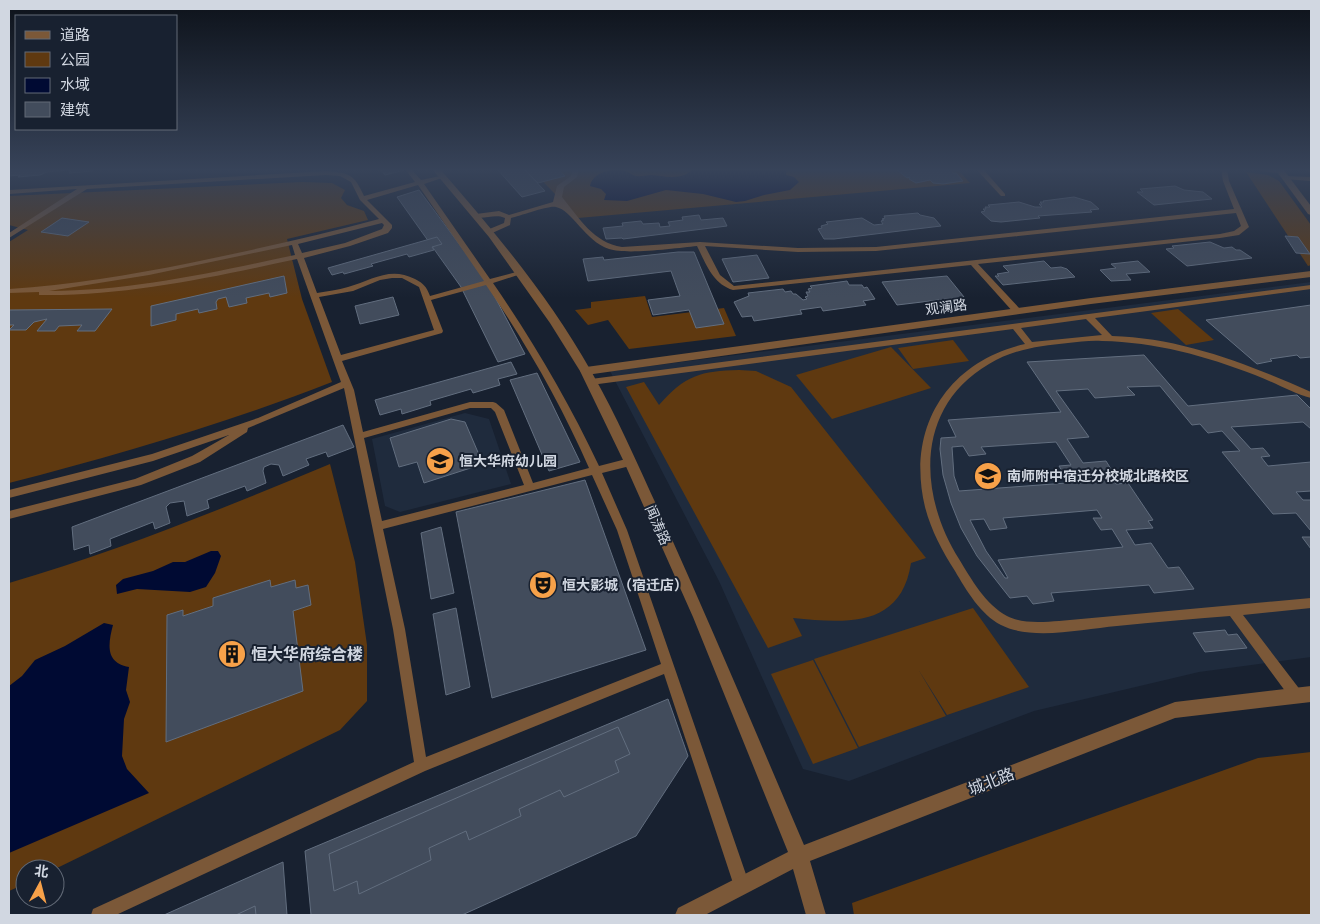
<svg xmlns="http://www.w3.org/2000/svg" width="1320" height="924" viewBox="0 0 1320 924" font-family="'Open Sans','Noto Sans SC',sans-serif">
<rect width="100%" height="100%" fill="#182130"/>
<g fill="#1f2b3d">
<path d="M1311,282V657L1199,672L1034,711L849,781L803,769L719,581L610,371Z"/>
<path d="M465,413L489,419L511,484L400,512L385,506L372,439Z"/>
</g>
<g fill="#5f3910">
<path d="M531,169H957L970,183L578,218Z"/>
<path d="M1246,172L1268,175L1279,181L1311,225V265L1308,266Z"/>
<path d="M302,182L332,183L345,190L341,198L347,205L364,211L368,220L287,239L302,299L332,382C227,423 118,455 9,483V242L28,230L9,225V196Z"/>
<path d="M645,296L652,317L724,308L736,336L629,349L608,320L588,325L575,310L591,308V302Z"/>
<path d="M1178,309L1214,340L1186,345L1151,313Z"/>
<path d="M953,340L969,361L913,369L898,348Z"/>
<path d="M891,347L931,388L832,419L796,375Z"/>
<path d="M739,370L756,371L791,387L926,558L911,563C901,629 845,623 793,618L802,636L768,648L626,387L644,382L659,405C685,375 701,371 739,370Z"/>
<path d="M330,464L355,562L367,645V701L340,730L55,869H25V884L9,891V583C119,551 224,508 330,464Z"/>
<path d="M973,608L1029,687L947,715L918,669L946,716L859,747L814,659Z"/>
<path d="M813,660L858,748L813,764L771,674Z"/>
<path d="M1311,752V915H854L852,903L1258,758Z"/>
</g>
<g fill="#000a33">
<path d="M692,169H783L788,171L786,172V175L794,177L799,182L790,190L764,195L745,201L736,202L703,194L666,190L627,201L604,200L606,194L601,189L590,186C593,172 612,168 625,171C629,172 632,175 636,176C641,177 646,175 651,175C663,176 684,181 692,169Z"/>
<path d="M211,551H218L221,556L215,573L206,587L190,592L137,589L117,594L116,585L123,579L153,571L173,562H185Z"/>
<path d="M104,623L113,625C108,644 105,663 129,667L126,690L130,702L124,719L122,756L127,769L149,793L9,853V686L22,676L35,660L65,646Z"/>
</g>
<g fill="#424c5c" stroke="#626e7f" fill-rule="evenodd">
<path d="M9,169H93L92,171L69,173L71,171L67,170L47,172L40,175L18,177L20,175L9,176Z"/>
<path d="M380,169H403L404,170L385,175Z"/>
<path d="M497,169H524L545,191L522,197Z"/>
<path d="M524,169H557L565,176L538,183Z"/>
<path d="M896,169H949L953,173H956L963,181L943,184L933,183L930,180L916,183L909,179L910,177L907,178Z"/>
<path d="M1175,186L1184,190L1203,192L1212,199L1154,205L1137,192H1143L1140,189Z"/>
<path d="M419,190L486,280L525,354L498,362L461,287L397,197Z"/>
<path d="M1074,197L1091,202L1099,209L1090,210L1092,212L1038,216L1040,218L1001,222L991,221L981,212L985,211L983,209H986L985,207H990L988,205L1019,202L1035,207H1042L1039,204H1042L1040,202H1044L1043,201Z"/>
<path d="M918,213L920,215L934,218L941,226L834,239H824L818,229L822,228L821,226L828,224L826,222L862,218L874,225L883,224L881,221L884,220L882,219L885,218L884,216Z"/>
<path d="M699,215L701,220L723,218L727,226L623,239L622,238L606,239L603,228L623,226L622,223L641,221L643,224L659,223L660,227L670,226L668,222L683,220L682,217Z"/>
<path d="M62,218L89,222L68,236L41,232Z"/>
<path d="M1285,236L1298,237L1310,254L1296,253Z"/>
<path d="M437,237L442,244L432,247L434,250L409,257L407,254L371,264L373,266L344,274L343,272L332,275L328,268Z"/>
<path d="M1210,242L1224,248L1232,247L1236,250H1240L1252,258L1187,266L1166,249L1174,248L1172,246Z"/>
<path d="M678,252H694L724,324L696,328L689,310L653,315L648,300L680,296L671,271L588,281L583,259L603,257L604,260Z"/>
<path d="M757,255L769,278L733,282L722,259Z"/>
<path d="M1044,261L1051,268L1061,267L1067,269L1075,277L1003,285L995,276H999L997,274L1009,272L1003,266Z"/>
<path d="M1138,261L1150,272L1126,274L1131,280L1111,281L1100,270L1116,268L1111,264Z"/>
<path d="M284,276L287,293L270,297L269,293L246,298L247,303L229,307L226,297L218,299L216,302L217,309L199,313L198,309L176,314V320L151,326V306Z"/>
<path d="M947,276L964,297L897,305L882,282Z"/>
<path d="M847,281L849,285H862L864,288L867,287L875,299L863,301L866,305L823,311L821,307L800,310L802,314L754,321L752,316L742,317L734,302L749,296L748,293L783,289L785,292L791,291L793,294H796L803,300L807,299L805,297L808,296L806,292H810L808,289L812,288L810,286Z"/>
<path d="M393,297L399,315L360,324L355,306Z"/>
<path d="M1311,305V357L1300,358L1297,355L1270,359L1272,361L1257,364L1206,320Z"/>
<path d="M112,309L95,331H77L82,325L59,326L55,331H37L47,319L34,322L26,330H9L14,325H9V310Z"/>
<path d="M1144,355L1188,406L1297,395L1311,409V429L1303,422L1231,427L1251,449L1263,448L1270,456L1261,457L1268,466L1311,462V491L1296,492L1303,500H1311V531L1296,513L1273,514L1222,452L1240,451L1222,431L1208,433L1200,424L1192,425L1160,386L1127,387L1135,395L1095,398L1088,389L1056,391L1089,437L1067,439L1083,463L1106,461L1111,469L1106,470L1116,484L1128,483L1153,520L1148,521L1153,528L1126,530L1135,545L1151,543L1168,568L1179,567L1194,589L1154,593L1149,585L1051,593L1054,601L1033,604L1027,596L1010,598L977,556L961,528L951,503L943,475L940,449L941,438L956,437L948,420L1061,412L1027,362ZM1056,442L1071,465L1059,466L1064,474L1074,473L1080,482L959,491L954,476L952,447L963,446L969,456L986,454L981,447ZM1097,510L1102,518H1093L1101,530L1112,529L1123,547L998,560L1008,578H1005L986,551L970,520L984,519L990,530L1007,528L1003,518Z"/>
<path d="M511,362L517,374L498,379L500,385L473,393L471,389L430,401L431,405L402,414L401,409L380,415L375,400Z"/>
<path d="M537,373L580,462L549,471L510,380Z"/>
<path d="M451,419L465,422L483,464L424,483L417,462L399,467L390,438Z"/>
<path d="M343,425L354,447L328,457L326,452L306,459L309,465L283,476L279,465L271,464L264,467L263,471L266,483L247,491L245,486L207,500L209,508L187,516L184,501L170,503L166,507L170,523L155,529L153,522L110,539L111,546L90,554L89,545L74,550L72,527Z"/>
<path d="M585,480L646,650L492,698L456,512Z"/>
<path d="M441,527L454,593L431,599L421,533Z"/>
<path d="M1302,537H1311V549Z"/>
<path d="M270,580L271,587L295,580L296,588L308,585L311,605L293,611L303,691L166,742L167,615L183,610V616L213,606V598Z"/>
<path d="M456,608L470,687L446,695L433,614Z"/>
<path d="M1225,630L1228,635L1237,634L1247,648L1205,652L1193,633Z"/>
<path d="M668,699L688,756L636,836L462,915H311L305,851Z"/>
<path d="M618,727L630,754L615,761L619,772L564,797L560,790L519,809L521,816L469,840L466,831L429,848L431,860L359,894L357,881L334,891L329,854Z"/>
<path d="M283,862L287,915H164Z"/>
<path d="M255,906L256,915H236Z"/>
</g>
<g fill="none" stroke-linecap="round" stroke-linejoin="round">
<g fill="#7b5838" fill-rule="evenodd">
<path d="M405,169H411L421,180L445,175V177L424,184L490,279L520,271L524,273L493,283C533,341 569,402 599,466L630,458L635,462L634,465L602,473L627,530L750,886L747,891L742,894L737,891L734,886L664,674L425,771L116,915H91L93,909L414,762L393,629L344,388L248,428L247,432L200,462L141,485L9,519V511L135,479L192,456L229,435L153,461L9,498V490L152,454L258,418L341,382L297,259C213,277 128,296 42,295H39V292L9,293V289C70,285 130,275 190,263C253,250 316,236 379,219L360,200L351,182L340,176L326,175L87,189L9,238V233L77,189L9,194V190L326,171C350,173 354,174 364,196L415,182ZM418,185L484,281L430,296C426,286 424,284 415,279C390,266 372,280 348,287C338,290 327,291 317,293L304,258L350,246L388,233L392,228V225L367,200ZM382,223L384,225L382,229L345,243L302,253L298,244ZM292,245L295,255C215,272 132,291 49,291L149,275ZM392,278H402L419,287L434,330L341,355L319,297L353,291L380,280ZM486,285C526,343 561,404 589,468L533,483L504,410L496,403L493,402H470L363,432L354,390L342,361L442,333L443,331L431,300ZM470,408H491L495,412L524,485L382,521L364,438ZM592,475L617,530L661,664L426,757L405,629L383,529Z"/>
<path d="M573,169H579L577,177L564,187L562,197C579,218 594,243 622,247L700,242L798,248L876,247L1234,209L1223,181L1221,169H1227L1229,181L1249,227L1239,235L1220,238L978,264L1020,309L1021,311L1017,313H1014L971,265L733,290C713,284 706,264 697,246C676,248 627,255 609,249C585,241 572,210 556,207C549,205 520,216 511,218L510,225L490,234H487V230L504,223L505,218C494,213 482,221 473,216L476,214L499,211L509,215L553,202L557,186L571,176ZM1236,213L1241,226L1234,231L1220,234L734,286L720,275L705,246L798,252L876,251Z"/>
<path d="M976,169H983L1005,194V196H1001Z"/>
<path d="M1257,169H1280L1283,171C1277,174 1263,172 1257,169Z"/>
<path d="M1307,169H1311V173L1309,172Z"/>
<path d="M1285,176L1311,177V181L1283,179V177Z"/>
<path d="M1311,285V289L1095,318L1112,336C1182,338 1248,364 1311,392V398C1292,393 1274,382 1255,375C1206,356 1155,342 1102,341C1091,340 1079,342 1068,343C1040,346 1013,349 989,364C915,407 918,494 959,559C971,579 986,605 1007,616C1022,624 1043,622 1059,621L1311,598V608L1243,615L1301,691L1302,695L1301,699L1296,701L1291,699L1230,616C1192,619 1154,622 1117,626C1083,629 1032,641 1001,625C981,615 966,590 955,571C942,551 931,530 925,507C906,428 947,362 1025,344L1013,329L591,385L586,382L591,379ZM1086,319L1102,335L1032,342L1021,328Z"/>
</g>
<path fill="#7b5838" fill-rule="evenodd" d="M1311,271V277L1091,304L586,375L580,371L586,367L1091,298Z"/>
<g fill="#7b5838" fill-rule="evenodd">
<path d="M432,169H440C495,232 550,298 591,371C618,418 639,468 662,517C711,626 757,735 804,845L1175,702L1311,686V702L1175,718L810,861L826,915H806L793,869L705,915H675L678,908L788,852L693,617L624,462L580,371L550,323L489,237Z"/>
<path d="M1275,169H1283L1311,206V215L1308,214Z"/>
</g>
</g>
<linearGradient id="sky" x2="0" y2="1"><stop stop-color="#0d121a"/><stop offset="0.57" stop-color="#374359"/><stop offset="1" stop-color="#374359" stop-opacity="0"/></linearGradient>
<rect width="1320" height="298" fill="url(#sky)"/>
<defs>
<symbol id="school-disc" viewBox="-11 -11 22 22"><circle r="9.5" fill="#f7a149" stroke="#182130"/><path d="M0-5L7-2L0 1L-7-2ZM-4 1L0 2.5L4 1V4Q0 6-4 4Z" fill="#111"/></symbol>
<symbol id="theatre-disc" viewBox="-11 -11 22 22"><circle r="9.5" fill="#f7a149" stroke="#182130"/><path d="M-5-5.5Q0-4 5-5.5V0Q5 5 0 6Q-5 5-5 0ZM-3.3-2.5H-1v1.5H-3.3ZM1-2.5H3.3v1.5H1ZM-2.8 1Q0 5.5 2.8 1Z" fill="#111"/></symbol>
<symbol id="building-disc" viewBox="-11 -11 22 22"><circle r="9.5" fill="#f7a149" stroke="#182130"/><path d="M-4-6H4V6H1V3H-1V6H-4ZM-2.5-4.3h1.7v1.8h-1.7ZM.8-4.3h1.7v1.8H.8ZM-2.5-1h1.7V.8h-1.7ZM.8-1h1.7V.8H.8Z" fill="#111"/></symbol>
</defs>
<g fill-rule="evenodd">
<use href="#school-disc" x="424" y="445" width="32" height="32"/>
<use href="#school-disc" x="972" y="460" width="32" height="32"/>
<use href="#theatre-disc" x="527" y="569" width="32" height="32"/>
<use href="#building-disc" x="216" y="638" width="32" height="32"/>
</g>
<g text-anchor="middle" stroke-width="4" stroke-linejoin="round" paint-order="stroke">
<g font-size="14" fill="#d1d7e1" stroke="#182130">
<text transform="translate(946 307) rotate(-8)" y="5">观澜路</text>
<text transform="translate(658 525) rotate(66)" y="5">闻涛路</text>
</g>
<g font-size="14" font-weight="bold" fill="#d1d7e1" stroke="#182130" text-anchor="start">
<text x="459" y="466">恒大华府幼儿园</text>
<text x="1007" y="481">南师附中宿迁分校城北路校区</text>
<text x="562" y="590">恒大影城（宿迁店）</text>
</g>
<g font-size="16" font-weight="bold" fill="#d1d7e1" stroke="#182130" text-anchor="start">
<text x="251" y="660">恒大华府综合楼</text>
</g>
<g font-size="16" fill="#d1d7e1" stroke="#182130">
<text transform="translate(991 781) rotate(-21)" y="6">城北路</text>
</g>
</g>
<rect width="1320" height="924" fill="none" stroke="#d1d7e1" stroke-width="20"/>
<rect x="15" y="15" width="162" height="115" fill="#182130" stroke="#626a77"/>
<rect x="25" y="31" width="25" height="8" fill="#7b5838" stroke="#626a77"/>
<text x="60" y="40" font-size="15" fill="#d1d7e1">道路</text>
<rect x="25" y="52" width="25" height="15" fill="#5f3910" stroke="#626a77"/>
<text x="60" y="65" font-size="15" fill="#d1d7e1">公园</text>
<rect x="25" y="78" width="25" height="15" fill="#000a33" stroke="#626a77"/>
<text x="60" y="90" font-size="15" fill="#d1d7e1">水域</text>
<rect x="25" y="102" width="25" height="15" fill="#424c5c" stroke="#626a77"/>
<text x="60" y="115" font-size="15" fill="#d1d7e1">建筑</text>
<g transform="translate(40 884) rotate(7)"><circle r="24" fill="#182130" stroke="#626a77"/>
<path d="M0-4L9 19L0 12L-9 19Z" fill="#f7a149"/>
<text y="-8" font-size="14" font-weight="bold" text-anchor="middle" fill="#d1d7e1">北</text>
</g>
</svg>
